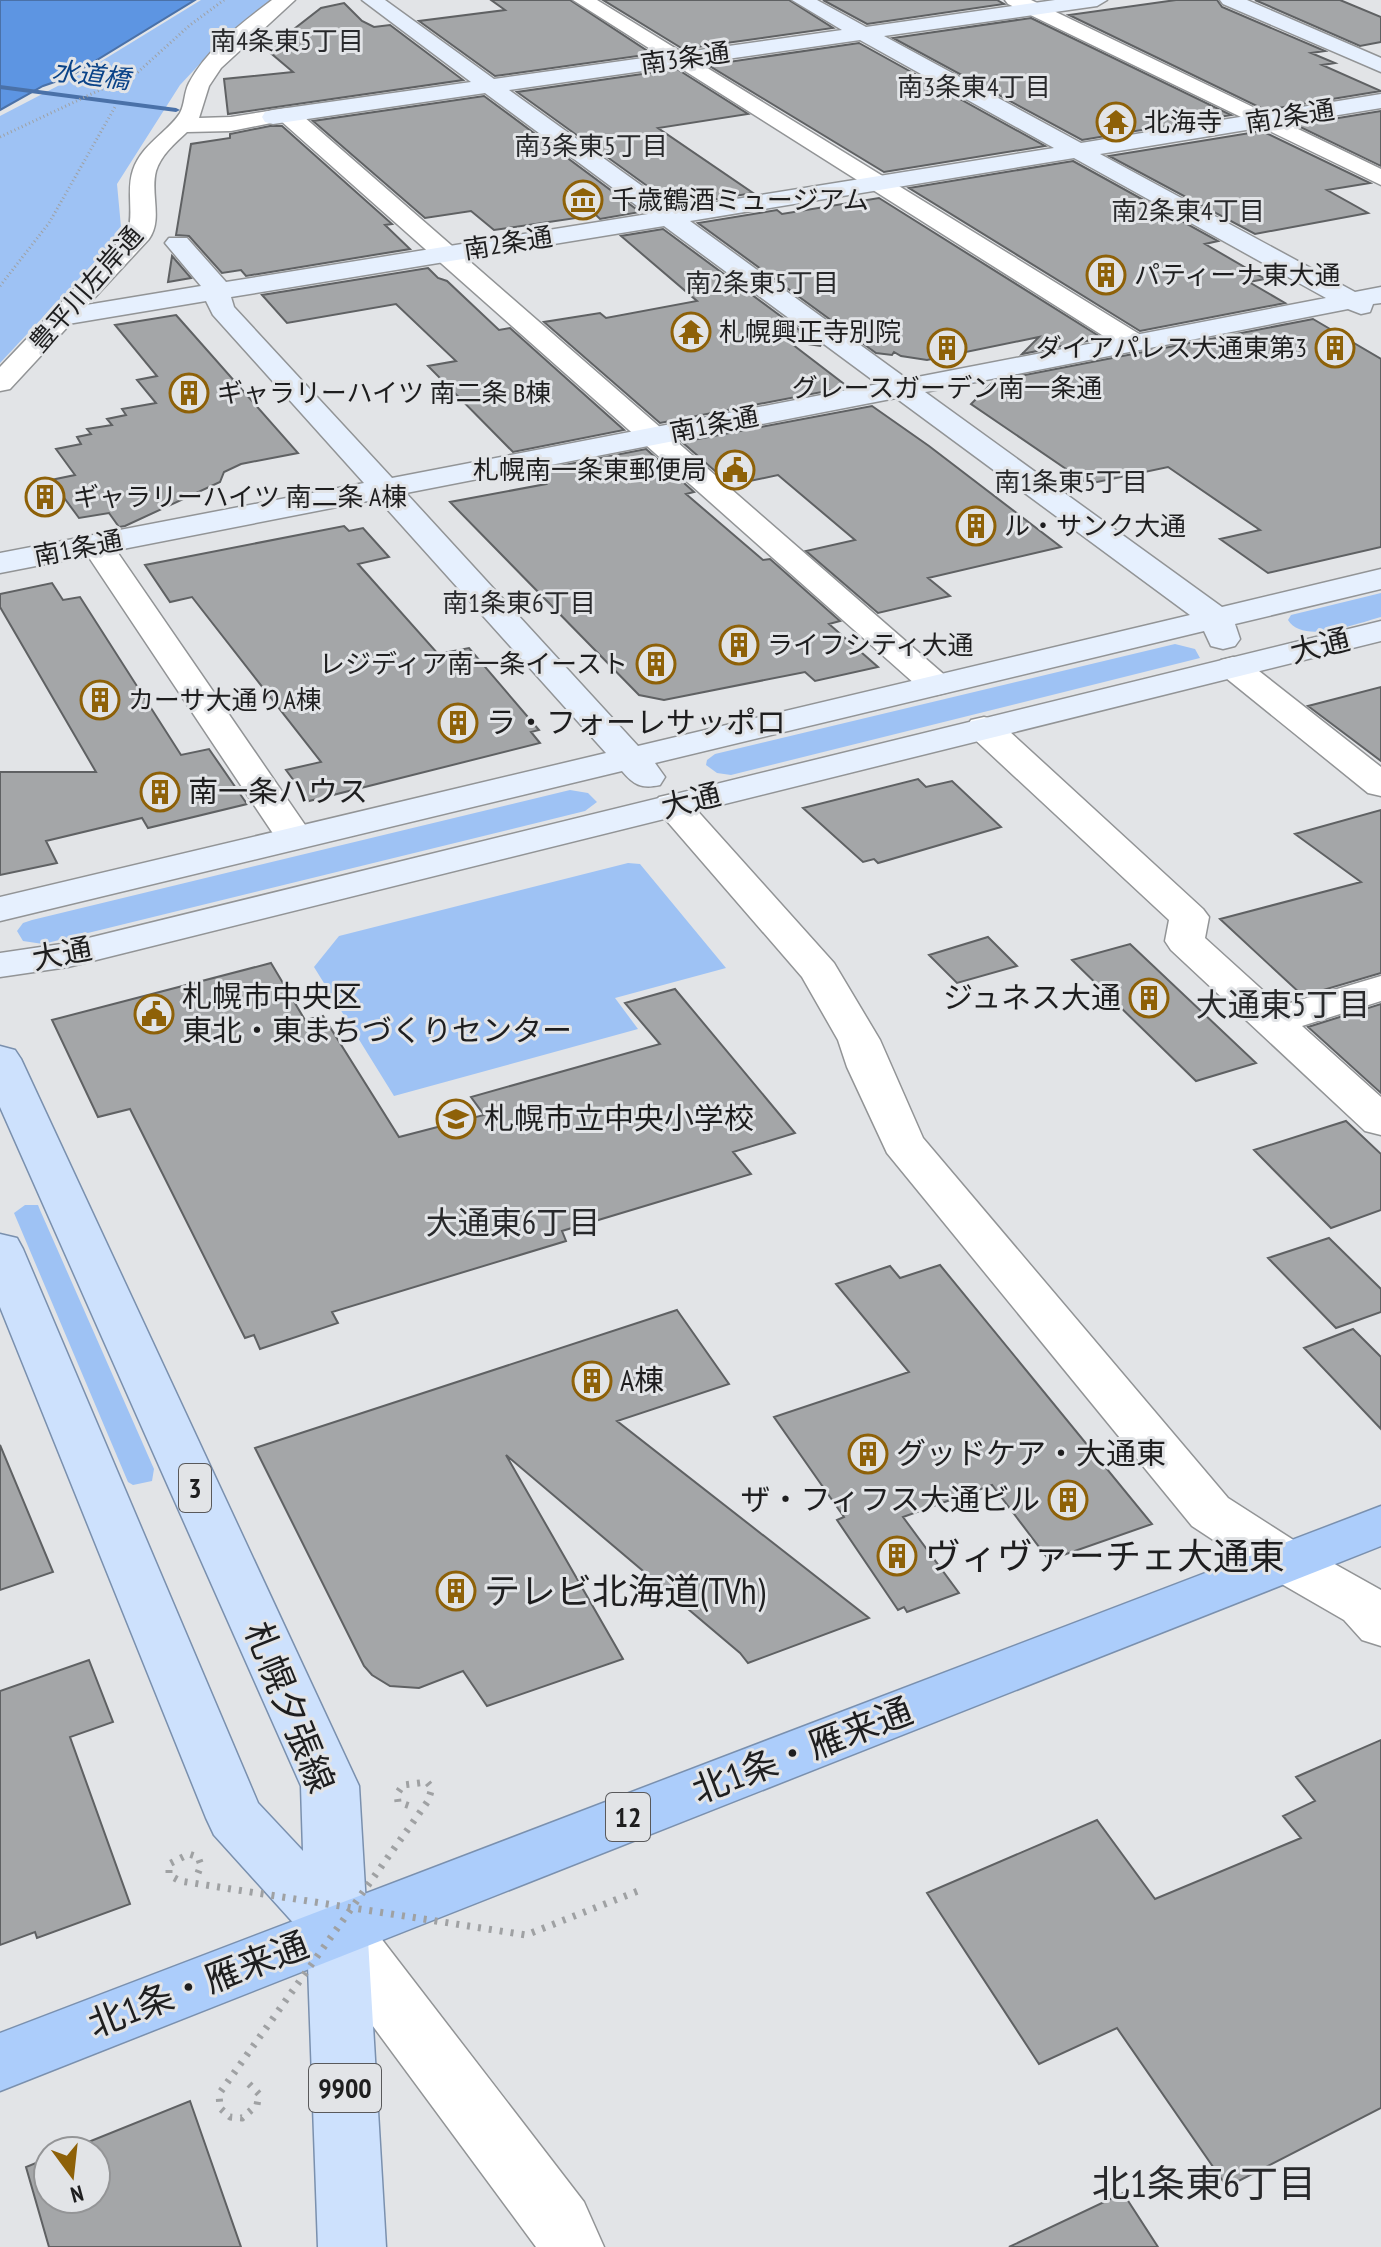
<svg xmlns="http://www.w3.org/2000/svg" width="1381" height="2247" font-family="'PT Sans Narrow','Noto Sans JP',sans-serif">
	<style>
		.green { fill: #9ec2f4 }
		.water { fill: #5d95e2; stroke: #4a71a8; stroke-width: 2 }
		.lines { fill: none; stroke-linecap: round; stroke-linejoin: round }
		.stream { fill: #4a71a8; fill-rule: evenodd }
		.building { fill: #a4a6a8; stroke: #5f6163; stroke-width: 2 }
		.street-casing { stroke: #929496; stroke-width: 3 }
		.secondary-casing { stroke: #929496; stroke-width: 3 }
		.primary-casing { stroke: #7a90ae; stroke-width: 3 }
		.highway-casing { stroke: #7a90ae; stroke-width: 3 }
		.path { stroke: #9fa1a3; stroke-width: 3; stroke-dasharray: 1 3; stroke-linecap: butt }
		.street { fill: #fff; fill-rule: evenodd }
		.secondary { fill: #e6f0fe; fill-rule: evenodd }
		.primary { fill: #cde1fd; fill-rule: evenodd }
		.highway { fill: #accdfb; fill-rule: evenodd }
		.path-bridge { stroke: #9fa1a3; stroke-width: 7; stroke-dasharray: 3 8; stroke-linecap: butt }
		.labels { text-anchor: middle; stroke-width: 6; stroke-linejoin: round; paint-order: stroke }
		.far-neighbourhood-label { font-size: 26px; fill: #28292b; stroke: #e2e4e7 }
		.far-street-label { font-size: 26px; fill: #1e1e1f; stroke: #e2e4e7 }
		.far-water-label { font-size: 26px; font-style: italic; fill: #0a4388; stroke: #e2e4e7 }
		.far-poi-label { font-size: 26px; fill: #1e1e1f; stroke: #e2e4e7; text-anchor: start }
		.shield { fill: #e2e4e7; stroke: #59595b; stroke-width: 2 }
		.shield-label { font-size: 28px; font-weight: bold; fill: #1e1e1f }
		.street-label { font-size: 30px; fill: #1e1e1f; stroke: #e2e4e7 }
		.poi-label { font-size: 30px; fill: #1e1e1f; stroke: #e2e4e7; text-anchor: start }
		.neighbourhood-label { font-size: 32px; fill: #28292b; stroke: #e2e4e7 }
		.near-poi-label { font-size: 36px; fill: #1e1e1f; stroke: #e2e4e7; text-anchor: start }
		.near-street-label { font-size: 36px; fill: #1e1e1f; stroke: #e2e4e7 }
		.near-neighbourhood-label { font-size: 38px; fill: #28292b; stroke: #e2e4e7 }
	</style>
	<rect width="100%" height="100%" fill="#e2e4e7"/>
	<!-- green -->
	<path class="green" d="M201,0H275L227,35L180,85L117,184L121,227L102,254L0,363V116L77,76Z
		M1381,593V617C1358,623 1303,645 1288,620L1291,615Z
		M1175,644L1195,649L1200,658L731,775L717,773L706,765L707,760L715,754Z
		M570,790L588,793L597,802L585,811L43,944L23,941L17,931L23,923L32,920Z
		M628,863L640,864L726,968L615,998L638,1029L394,1096L314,967L339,936Z
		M25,1205H38L40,1210L154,1469L152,1481L133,1485L128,1482L14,1213Z"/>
	<!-- water -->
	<path class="water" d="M0,0H195L69,77L43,86L0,110Z"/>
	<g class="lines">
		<!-- stream -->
		<path class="stream" d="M0,85L176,108L180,110L176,112L0,89Z"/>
	</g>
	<!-- building -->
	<path class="building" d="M491,0H570L652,54L495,76L419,21L505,10Z
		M603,0H789L833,28L683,49Z
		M823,0H997L1004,4L867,24Z
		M1176,0H1217L1222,7L1325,51L1311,53L1335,63L1322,65L1381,91L1265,110L1069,15Z
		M1255,0H1340L1381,17V42L1360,46Z
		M344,3L362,21L374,27L390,25L463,80L228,114L224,79L293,72L267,50L321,8Z
		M1031,18L1231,115L1082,140L893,38Z
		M859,43L1045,146L884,172L708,65Z
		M677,69L748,114L658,128L753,193L675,206L517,92Z
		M484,96L640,212L600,219L596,215L494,230L471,211L425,218L313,121Z
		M1381,111V166L1296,125Z
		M270,126H282L392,224L385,225L410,249L246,276L241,270L222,273L189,236L176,235L191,144L230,138V134Z
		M1262,131L1370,183L1327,190L1368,213L1255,234L1109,156Z
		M1073,161L1218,241L1205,244L1265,279L1249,282L1285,303L1140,331L909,188Z
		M879,198L1102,338L1022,354L1039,337L927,360L901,356L894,352L892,355L876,353L698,223L777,210L782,214Z
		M663,229L821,346L788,341L848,387L660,423L544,322L600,313L606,318L697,301L621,236Z
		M172,256L191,278L168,282Z
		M428,268L438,278L447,281L499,330L510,328L624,430L513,452L428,366L456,361L396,304L287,323L262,295Z
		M176,315L298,453L241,464L224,472L220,482L125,526L119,527L109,513L79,518L51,480L75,475L56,449L81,444L77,437L91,434L87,429L112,425L107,419L126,415L122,409L156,403L137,380L157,376L115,325Z
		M1313,319L1381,359V547L1268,573L1220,539L1260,530L1168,467L1088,484L971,404L994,381Z
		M872,406L929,446L1061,547L928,578L950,596L878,613L806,551L855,540L778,475L731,485L682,442Z
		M646,449L694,492L686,494L763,560L770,559L840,621L829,624L878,667L815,681L805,672L664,700L639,695L450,502L546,484L533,471Z
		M344,526L349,531L363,528L389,557L358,564L438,654L469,648L539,730L531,732L540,743L309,801L286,770L321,762L192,597L170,602L145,565Z
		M52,583L63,600L80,597L181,755L209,749L247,804L148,828L142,818L46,841L57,863L0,875V772H96L0,607V594Z
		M1381,687V761L1308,706Z
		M918,779L926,787L952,781L1001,827L878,863L874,859L863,862L803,808Z
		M1381,810V973L1303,996L1220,919L1361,882L1295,834Z
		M988,937L1017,966L957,983L929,955Z
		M1130,944L1256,1063L1196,1081L1072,960Z
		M271,963L305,1020L323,1016L399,1137L484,1115L471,1097L660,1044L625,1003L675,989L795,1133L733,1152L751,1174L562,1231L566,1241L332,1312L338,1323L260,1349L254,1335L245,1338L130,1109L98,1117L52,1020Z
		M1381,1004V1093L1308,1027Z
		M1346,1121L1381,1154V1210L1331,1228L1254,1150Z
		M1329,1238L1381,1289V1312L1336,1328L1268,1258Z
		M940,1265L1152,1524L1049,1560L992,1485L903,1517L959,1593L907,1612L904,1607L898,1610L837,1520L844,1517L774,1417L909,1372L836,1284L890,1266L900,1278Z
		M677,1310L729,1384L617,1421L869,1618L748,1663L740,1653L506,1455L623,1659L487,1706L463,1671L419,1688L390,1686L372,1675L364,1666L255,1448Z
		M1353,1329L1381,1357V1429L1304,1348Z
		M0,1445L53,1572L0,1590Z
		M89,1660L113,1722L70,1737L130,1904L37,1938L35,1932L0,1945V1691Z
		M1381,1740V2108L1227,2187L1117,2028L1039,2064L927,1893L1097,1820L1155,1899L1301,1838L1283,1816L1315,1801L1296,1777Z
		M190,2101L241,2247H49L26,2167L48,2158V2199H96V2151H66Z
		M1123,2193L1158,2247H1009Z"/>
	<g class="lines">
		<defs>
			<path id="street" d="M272,0H295L221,68L209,86L199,118L231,117L288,108L296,110L948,678L953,685L948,692L936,695L924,692L281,121L231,131L187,132C175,143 161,155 156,171C150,194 163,219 149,239L10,389L0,391V367L128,232C134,212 126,190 133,170C142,144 167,133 180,113C185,104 184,92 189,83C207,49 242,23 272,0Z
				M573,0H597L1144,337L1148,343L1144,349H1124Z
				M1005,0H1031L1381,169V185L1008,4Z
				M96,535L107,537L314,838L308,846L295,849L282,846L276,838L80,544L85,537Z
				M1233,657L1245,660L1381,767V796L1368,793L1221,674L1216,667L1221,660Z
				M984,717L997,720L1203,909L1209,917L1205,938L1280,1006L1381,976V1001L1302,1026L1381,1097V1135L1365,1131L1171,950L1165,941L1169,920L971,736L966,728L971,720Z
				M672,794L685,797L834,963L880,1040L923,1138L1228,1498L1306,1548L1381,1590V1646L1362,1640L1344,1620L1268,1576L1192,1526L887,1153L847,1067L838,1040L802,977L653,805L659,797Z
				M338,1904L360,1911L584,2202L604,2247H536L316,1949L307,1930L316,1911Z"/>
			<path id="secondary" d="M362,0H385L494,79L842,30L792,0H817L866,27L1055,0H1107L1097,6L884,36L1081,143L1381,94V108L1100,154L1355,292L1381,287V303L1373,304L1370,312L1361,314L1348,309L925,392L1222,607L1381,569V589L1235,624L1240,639L1235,646L1223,649L1211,646L1204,631L655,763L665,777L660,785C641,789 634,785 622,771L0,921V897L606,753L378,499L0,573V553L364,483L213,315L206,301L62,325L53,323L49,317L53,311L62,309L201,286L165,243L169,238H187L226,282L648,214L485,93L273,124L265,122L262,117L265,112L273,110L471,82ZM860,40L1054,148L674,209L509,90ZM1074,158L1326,298L907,379L690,221ZM664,226L878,384L392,478L234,307L231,297ZM896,398L1190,615L638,746L406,493Z
				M1220,0H1247L1381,58V72L1223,4Z
				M1381,621V641L68,967L0,977V953L68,943Z"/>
			<path id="primary" d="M0,1046L15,1050L21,1059L359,1786L386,2247H318L307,1938L214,1835L206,1818L0,1307V1234L17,1238L23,1249L258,1803L303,1851L301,1786L0,1107Z"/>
			<path id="highway" d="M1381,1506V1546L0,2091V2033Z"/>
		</defs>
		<!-- street casing -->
		<use href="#street" class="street-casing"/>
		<!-- secondary casing -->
		<use href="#secondary" class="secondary-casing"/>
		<!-- primary casing -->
		<use href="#primary" class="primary-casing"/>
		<!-- highway casing -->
		<use href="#highway" class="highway-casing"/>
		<!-- path -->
		<path class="path" d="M0,137L138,72L190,25L224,0
			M0,286L49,223L115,107"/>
		<!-- street -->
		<use href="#street" class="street"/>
		<!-- secondary -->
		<use href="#secondary" class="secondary"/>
		<!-- primary -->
		<use href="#primary" class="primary"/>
		<!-- highway -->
		<use href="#highway" class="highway"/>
		<!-- path-bridge -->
		<path class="path-bridge" d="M198,1873L201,1865L198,1857L189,1854L169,1864V1875L180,1881L526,1935L638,1891
			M249,2084L259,2094L257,2105L242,2118L230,2117L220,2108L219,2094L428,1801L432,1788L427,1782L403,1785L397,1794L398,1802L410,1806"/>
	</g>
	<!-- icons -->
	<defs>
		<symbol id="temple-ring" viewBox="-11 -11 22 22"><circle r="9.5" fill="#e2e4e7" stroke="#8e6108" stroke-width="1.5"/><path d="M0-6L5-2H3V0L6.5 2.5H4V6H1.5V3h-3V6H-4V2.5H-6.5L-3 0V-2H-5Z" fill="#8e6108"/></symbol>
		<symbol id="museum-ring" viewBox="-11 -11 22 22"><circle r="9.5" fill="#e2e4e7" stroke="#8e6108" stroke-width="1.5"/><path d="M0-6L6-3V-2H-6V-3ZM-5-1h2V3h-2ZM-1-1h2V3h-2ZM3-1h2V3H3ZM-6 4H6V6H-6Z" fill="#8e6108"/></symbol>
		<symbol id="building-ring" viewBox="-11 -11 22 22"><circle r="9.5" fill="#e2e4e7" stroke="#8e6108" stroke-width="1.5"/><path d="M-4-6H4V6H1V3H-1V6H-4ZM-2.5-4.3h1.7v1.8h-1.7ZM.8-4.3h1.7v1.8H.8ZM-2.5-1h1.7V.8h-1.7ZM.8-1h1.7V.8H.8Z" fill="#8e6108"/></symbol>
		<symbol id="civic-ring" viewBox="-11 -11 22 22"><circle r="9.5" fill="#e2e4e7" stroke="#8e6108" stroke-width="1.5"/><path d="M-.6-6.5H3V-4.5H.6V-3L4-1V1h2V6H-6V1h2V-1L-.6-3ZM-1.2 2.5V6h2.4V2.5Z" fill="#8e6108"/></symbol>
		<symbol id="school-ring" viewBox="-11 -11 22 22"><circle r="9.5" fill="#e2e4e7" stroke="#8e6108" stroke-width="1.5"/><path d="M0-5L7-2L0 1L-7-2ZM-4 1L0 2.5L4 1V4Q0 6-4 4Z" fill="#8e6108"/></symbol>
	</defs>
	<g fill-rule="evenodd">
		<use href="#temple-ring" x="1094" y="100" width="44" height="44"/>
		<use href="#museum-ring" x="561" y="178" width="44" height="44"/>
		<use href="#building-ring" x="1084" y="253" width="44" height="44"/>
		<use href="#temple-ring" x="669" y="310" width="44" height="44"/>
		<use href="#building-ring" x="925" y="326" width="44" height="44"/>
		<use href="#building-ring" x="1313" y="326" width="44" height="44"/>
		<use href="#building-ring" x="167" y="371" width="44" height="44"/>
		<use href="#civic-ring" x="713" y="448" width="44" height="44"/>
		<use href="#building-ring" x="23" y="475" width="44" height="44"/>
		<use href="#building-ring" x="954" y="504" width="44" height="44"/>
		<use href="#building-ring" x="717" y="623" width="44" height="44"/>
		<use href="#building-ring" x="634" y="642" width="44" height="44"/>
		<use href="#building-ring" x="78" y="678" width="44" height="44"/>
		<use href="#building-ring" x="436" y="701" width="44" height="44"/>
		<use href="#building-ring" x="138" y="770" width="44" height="44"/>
		<use href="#building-ring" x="1127" y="976" width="44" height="44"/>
		<use href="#civic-ring" x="132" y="992" width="44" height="44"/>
		<use href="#school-ring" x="434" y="1097" width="44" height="44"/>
		<use href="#building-ring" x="570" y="1359" width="44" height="44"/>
		<use href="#building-ring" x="846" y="1432" width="44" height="44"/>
		<use href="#building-ring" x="1046" y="1478" width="44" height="44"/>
		<use href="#building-ring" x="875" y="1534" width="44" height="44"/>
		<use href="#building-ring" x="434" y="1569" width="44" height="44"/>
	</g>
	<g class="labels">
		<!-- far-neighbourhood labels -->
		<g class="far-neighbourhood-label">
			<text x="287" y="50">南4条東5丁目</text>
			<text x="974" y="96">南3条東4丁目</text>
			<text x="591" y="155">南3条東5丁目</text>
			<text x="1188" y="220">南2条東4丁目</text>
			<text x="762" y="292">南2条東5丁目</text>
			<text x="1071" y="491">南1条東5丁目</text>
			<text x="519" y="612">南1条東6丁目</text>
		</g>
		<!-- far-street labels -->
		<g class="far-street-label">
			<text transform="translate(685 58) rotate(-8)" y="9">南3条通</text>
			<text transform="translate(1290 116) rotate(-9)" y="9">南2条通</text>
			<text transform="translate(508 243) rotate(-9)" y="9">南2条通</text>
			<text transform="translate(86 289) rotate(-49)" y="9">豊平川左岸通</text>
			<text transform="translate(714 424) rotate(-11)" y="9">南1条通</text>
			<text transform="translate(78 548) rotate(-11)" y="9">南1条通</text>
		</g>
		<!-- far-water labels -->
		<g class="far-water-label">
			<text transform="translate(91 75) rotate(7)" y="9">水道橋</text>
		</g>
		<!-- far-poi labels -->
		<g class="far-poi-label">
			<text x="1144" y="131">北海寺</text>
			<text x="611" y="209">千歳鶴酒ミュージアム</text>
			<text x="1134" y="284">パティーナ東大通</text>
			<text x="719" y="341">札幌興正寺別院</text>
			<text x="1307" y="357" text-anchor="end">ダイアパレス大通東第3</text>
			<text x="947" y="397" text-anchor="middle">グレースガーデン南一条通</text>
			<text x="217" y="402">ギャラリーハイツ 南二条 B棟</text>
			<text x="707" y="479" text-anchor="end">札幌南一条東郵便局</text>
			<text x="73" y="506">ギャラリーハイツ 南二条 A棟</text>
			<text x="1004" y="535">ル・サンク大通</text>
			<text x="767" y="654">ライフシティ大通</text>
			<text x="628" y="673" text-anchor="end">レジディア南一条イースト</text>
			<text x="128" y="709">カーサ大通りA棟</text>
		</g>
		<!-- shield labels -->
		<g class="shield">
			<rect x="179" y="1464" width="32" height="48" rx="6"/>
			<rect x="606" y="1793" width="44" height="48" rx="6"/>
			<rect x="309" y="2064" width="72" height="48" rx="6"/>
		</g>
		<g class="shield-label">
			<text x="195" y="1498">3</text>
			<text x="628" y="1827">12</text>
			<text x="345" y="2098">9900</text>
		</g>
		<!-- street labels -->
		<g class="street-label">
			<text transform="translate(1320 646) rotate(-14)" y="10">大通</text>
			<text transform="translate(691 801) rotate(-14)" y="10">大通</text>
			<text transform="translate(62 954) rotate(-11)" y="10">大通</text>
		</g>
		<!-- poi labels -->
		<g class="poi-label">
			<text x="486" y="733">ラ・フォーレサッポロ</text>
			<text x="188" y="802">南一条ハウス</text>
			<text x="182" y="1007">札幌市中央区<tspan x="182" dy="34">東北・東まちづくりセンター</tspan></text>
			<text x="1121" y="1008" text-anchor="end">ジュネス大通</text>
			<text x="484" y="1129">札幌市立中央小学校</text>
			<text x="620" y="1391">A棟</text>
			<text x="896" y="1464">グッドケア・大通東</text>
			<text x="1040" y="1510" text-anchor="end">ザ・フィフス大通ビル</text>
		</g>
		<!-- neighbourhood labels -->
		<g class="neighbourhood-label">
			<text x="1283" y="1016">大通東5丁目</text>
			<text x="513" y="1234">大通東6丁目</text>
		</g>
		<!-- near-poi labels -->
		<g class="near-poi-label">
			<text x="925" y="1569">ヴィヴァーチェ大通東</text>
			<text x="484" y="1604">テレビ北海道(TVh)</text>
		</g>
		<!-- near-street labels -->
		<g class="near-street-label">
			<text transform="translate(290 1707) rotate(68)" y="13">札幌夕張線</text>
			<text transform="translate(802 1750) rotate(-21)" y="13">北1条・雁来通</text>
			<text transform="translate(198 1984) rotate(-21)" y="13">北1条・雁来通</text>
		</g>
		<!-- near-neighbourhood labels -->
		<g class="near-neighbourhood-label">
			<text x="1204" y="2197">北1条東6丁目</text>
		</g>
	</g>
	<!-- north arrow -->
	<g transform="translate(72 2175) rotate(165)"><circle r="38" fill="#e2e4e7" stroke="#949597" stroke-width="2"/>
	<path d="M0-6L14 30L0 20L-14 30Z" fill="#8e6108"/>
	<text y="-12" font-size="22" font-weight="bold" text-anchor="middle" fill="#1e1e1f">N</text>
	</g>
</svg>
